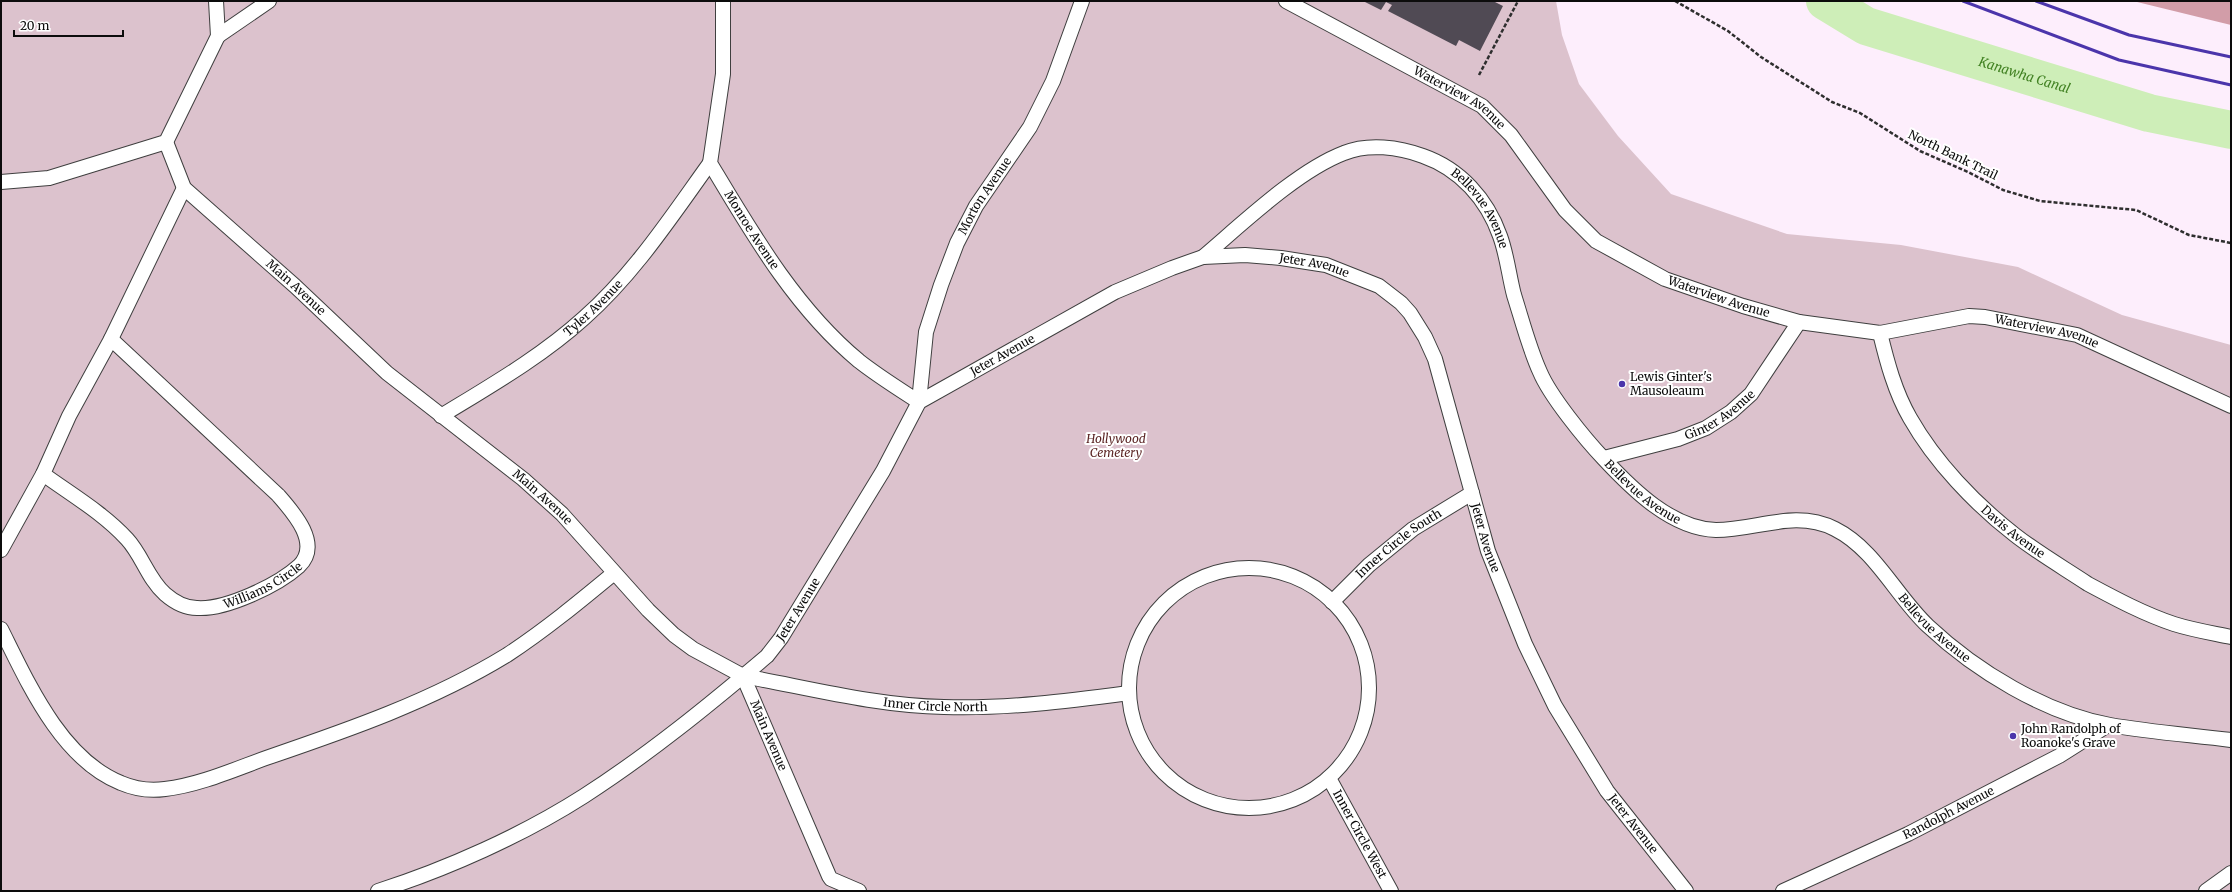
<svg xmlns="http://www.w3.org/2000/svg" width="2232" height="892" font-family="Merriweather,serif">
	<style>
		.forest { fill: #d29da8 }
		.cemetery { fill: #dcc2cd }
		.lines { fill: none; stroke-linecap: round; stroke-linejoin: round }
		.canal { stroke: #ceeeb8; stroke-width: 38 }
		.building { fill: #504a54 }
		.lane-casing { stroke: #3f3f3f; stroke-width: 16 }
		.path { stroke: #2e2e2e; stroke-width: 2.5; stroke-dasharray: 4 2; stroke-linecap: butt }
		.lane { stroke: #fff; stroke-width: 14 }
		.rail { stroke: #4b35ab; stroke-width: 3 }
		.poi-dot { fill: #4b35ab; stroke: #fff; stroke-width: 1.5 }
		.labels { text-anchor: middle; stroke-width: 4; stroke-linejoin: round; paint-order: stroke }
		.street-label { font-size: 12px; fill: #0c0c0c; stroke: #fff }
		.poi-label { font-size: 12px; fill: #0c0c0c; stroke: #fff; text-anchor: start }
		.park-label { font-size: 12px; font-style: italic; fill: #5c2625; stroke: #fff }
		.water-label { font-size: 13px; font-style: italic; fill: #428223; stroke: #fff }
	</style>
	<rect width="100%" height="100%" fill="#fdeefc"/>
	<!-- forest -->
	<path class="forest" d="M2133,1H2231V25Z"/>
	<!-- cemetery -->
	<path class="cemetery" d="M1,1H1556L1562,35L1579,84L1618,136L1671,194L1787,234L1901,245L2018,267L2122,315L2231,345V891H1Z"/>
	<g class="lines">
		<!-- canal -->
		<path class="canal" id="s1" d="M1825,1L1866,26L2149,113L2231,130"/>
	</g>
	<!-- building -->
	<path class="building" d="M1363,1H1493L1503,6L1480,51L1459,40L1456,46L1388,11L1392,5L1386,2L1381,10Z"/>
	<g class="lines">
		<defs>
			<g id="lane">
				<path id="s2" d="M723,1V74L710,163C752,233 795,308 859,361C878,376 899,389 919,402L926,332L941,285L957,243L976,206L1030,127L1053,81L1082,1"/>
				<path id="s3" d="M1286,1L1482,106L1511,135L1565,210L1596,241L1665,279L1743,306L1799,322L1880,333L1969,316L1985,317L2077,335L2231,406"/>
				<path d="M218,36L269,1"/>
				<path id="s4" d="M166,142L184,188L295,286L387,373L523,479L562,514L648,610L674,635L693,649L743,676L829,876L831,879L859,891"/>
				<path d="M1,182L49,178L166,142L218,36L216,1"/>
				<path id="s5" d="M1203,257C1242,224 1297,171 1344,153C1368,143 1399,147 1423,156C1460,169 1487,199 1500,236C1507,255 1509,276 1514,295C1522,320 1529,348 1540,372C1550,396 1585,439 1604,459C1632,489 1672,529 1716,530C1757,530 1795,509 1835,529C1875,549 1896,596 1928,626C1976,671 2045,713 2110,725C2150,732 2191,735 2231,740"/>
				<path id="s6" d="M1880,333C1887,362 1895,392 1910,418C1935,462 1975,504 2015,535C2038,553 2064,568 2088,584C2116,599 2144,614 2174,624C2193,630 2212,633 2231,637"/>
				<path id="s7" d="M441,416C490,386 541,357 584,318C634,274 671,217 710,163"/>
				<path id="s8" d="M1604,458L1678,439L1706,428L1731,412L1751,394L1799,322"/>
				<path id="s9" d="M43,474C72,495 103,513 127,539C142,555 148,579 165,594C173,601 185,608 197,608C226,610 278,585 299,566C322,544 293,512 278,495L111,339"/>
				<path d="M1,550L43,474L69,416L111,339L184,188"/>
				<circle cx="1249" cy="688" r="120"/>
				<path id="s10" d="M1332,602L1369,565L1413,529L1472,493"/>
				<path d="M1,629C28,683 61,759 121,783C135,789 150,791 165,789C199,785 233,770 266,758C348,730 432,701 507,655C545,630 579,602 614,573"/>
				<path id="s11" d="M743,676C809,688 877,706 944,707C1007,709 1068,701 1129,693"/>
				<path id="s12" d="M1329,778L1391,891"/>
				<path id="s13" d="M378,891C447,869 523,835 584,796C649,754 708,706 767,656L781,638L883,471L919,402L1115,292L1172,268L1203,257L1245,255L1281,258L1326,265L1379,286L1401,303L1410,313L1425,337L1435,359L1488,551L1525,644L1555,706L1607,791L1686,891"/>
				<path id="s14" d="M1783,891L1908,834L2059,756L2108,725"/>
				<path d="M2206,891L2231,873"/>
			</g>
		</defs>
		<!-- lane casing -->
		<use href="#lane" class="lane-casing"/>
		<!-- path -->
		<path class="path" d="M1675,1L1728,31L1761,57L1832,102L1860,113L1920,151L1968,172L2003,190L2040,201L2136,210L2189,235L2231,243
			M1479,75L1518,1"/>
		<!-- lane -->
		<use href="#lane" class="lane"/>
		<!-- rail -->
		<path class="rail" d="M1963,1L2119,60L2231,85
			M2036,1L2129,35L2231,57"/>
	</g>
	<!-- markers -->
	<g class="poi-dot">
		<circle cx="1622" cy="384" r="4"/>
		<circle cx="2013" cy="736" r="4"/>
	</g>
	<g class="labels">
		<!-- street labels -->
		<g class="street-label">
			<text dy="4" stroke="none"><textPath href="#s3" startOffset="199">Waterview Avenue</textPath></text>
			<text transform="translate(1953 155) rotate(26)" y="4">North Bank Trail</text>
			<text dy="4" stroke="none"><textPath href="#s2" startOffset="704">Morton Avenue</textPath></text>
			<text dy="4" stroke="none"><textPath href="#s5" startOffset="337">Bellevue Avenue</textPath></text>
			<text dy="4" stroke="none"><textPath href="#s2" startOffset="242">Monroe Avenue</textPath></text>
			<text dy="4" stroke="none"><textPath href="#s13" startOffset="1186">Jeter Avenue</textPath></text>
			<text dy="4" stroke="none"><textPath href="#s4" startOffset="199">Main Avenue</textPath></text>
			<text dy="4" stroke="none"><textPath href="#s3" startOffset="535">Waterview Avenue</textPath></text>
			<text dy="4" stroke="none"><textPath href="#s7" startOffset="187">Tyler Avenue</textPath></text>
			<text dy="4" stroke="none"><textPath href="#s3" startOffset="871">Waterview Avenue</textPath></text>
			<text dy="4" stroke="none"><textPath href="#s13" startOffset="850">Jeter Avenue</textPath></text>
			<text dy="4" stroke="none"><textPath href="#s8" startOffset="125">Ginter Avenue</textPath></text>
			<text dy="4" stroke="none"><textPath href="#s5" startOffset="673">Bellevue Avenue</textPath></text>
			<text dy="4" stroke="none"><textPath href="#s4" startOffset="523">Main Avenue</textPath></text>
			<text dy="4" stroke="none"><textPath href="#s6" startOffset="245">Davis Avenue</textPath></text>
			<text dy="4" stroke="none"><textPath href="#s13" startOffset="1534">Jeter Avenue</textPath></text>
			<text dy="4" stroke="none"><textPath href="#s10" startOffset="89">Inner Circle South</textPath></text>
			<text dy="4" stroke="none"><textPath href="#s9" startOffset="280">Williams Circle</textPath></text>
			<text dy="4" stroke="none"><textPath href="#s13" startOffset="514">Jeter Avenue</textPath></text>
			<text dy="4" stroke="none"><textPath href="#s5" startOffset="1020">Bellevue Avenue</textPath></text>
			<text dy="4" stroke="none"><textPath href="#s11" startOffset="195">Inner Circle North</textPath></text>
			<text dy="4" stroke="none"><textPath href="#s4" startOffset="859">Main Avenue</textPath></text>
			<text dy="4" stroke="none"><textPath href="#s14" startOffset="183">Randolph Avenue</textPath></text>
			<text dy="4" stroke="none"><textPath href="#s13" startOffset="1858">Jeter Avenue</textPath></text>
			<text dy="4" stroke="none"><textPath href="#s12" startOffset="64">Inner Circle West</textPath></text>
		</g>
		<!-- poi labels -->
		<g class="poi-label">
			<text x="1630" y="381">Lewis Ginter's<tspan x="1630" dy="14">Mausoleaum</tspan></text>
			<text x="2021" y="733">John Randolph of<tspan x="2021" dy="14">Roanoke's Grave</tspan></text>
		</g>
		<!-- park labels -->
		<g class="park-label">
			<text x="1116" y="443">Hollywood<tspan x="1116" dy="14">Cemetery</tspan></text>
		</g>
		<!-- water labels -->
		<g class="water-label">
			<text dy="5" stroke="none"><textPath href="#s1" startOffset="214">Kanawha Canal</textPath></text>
		</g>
	</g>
	<!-- border -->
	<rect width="2232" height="892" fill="none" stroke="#0c0c0c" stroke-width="4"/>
	<!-- scale -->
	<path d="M14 30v6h109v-6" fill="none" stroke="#0c0c0c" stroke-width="2"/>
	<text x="20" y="30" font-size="12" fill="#0c0c0c" stroke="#ffffff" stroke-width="3" paint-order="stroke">20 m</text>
</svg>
